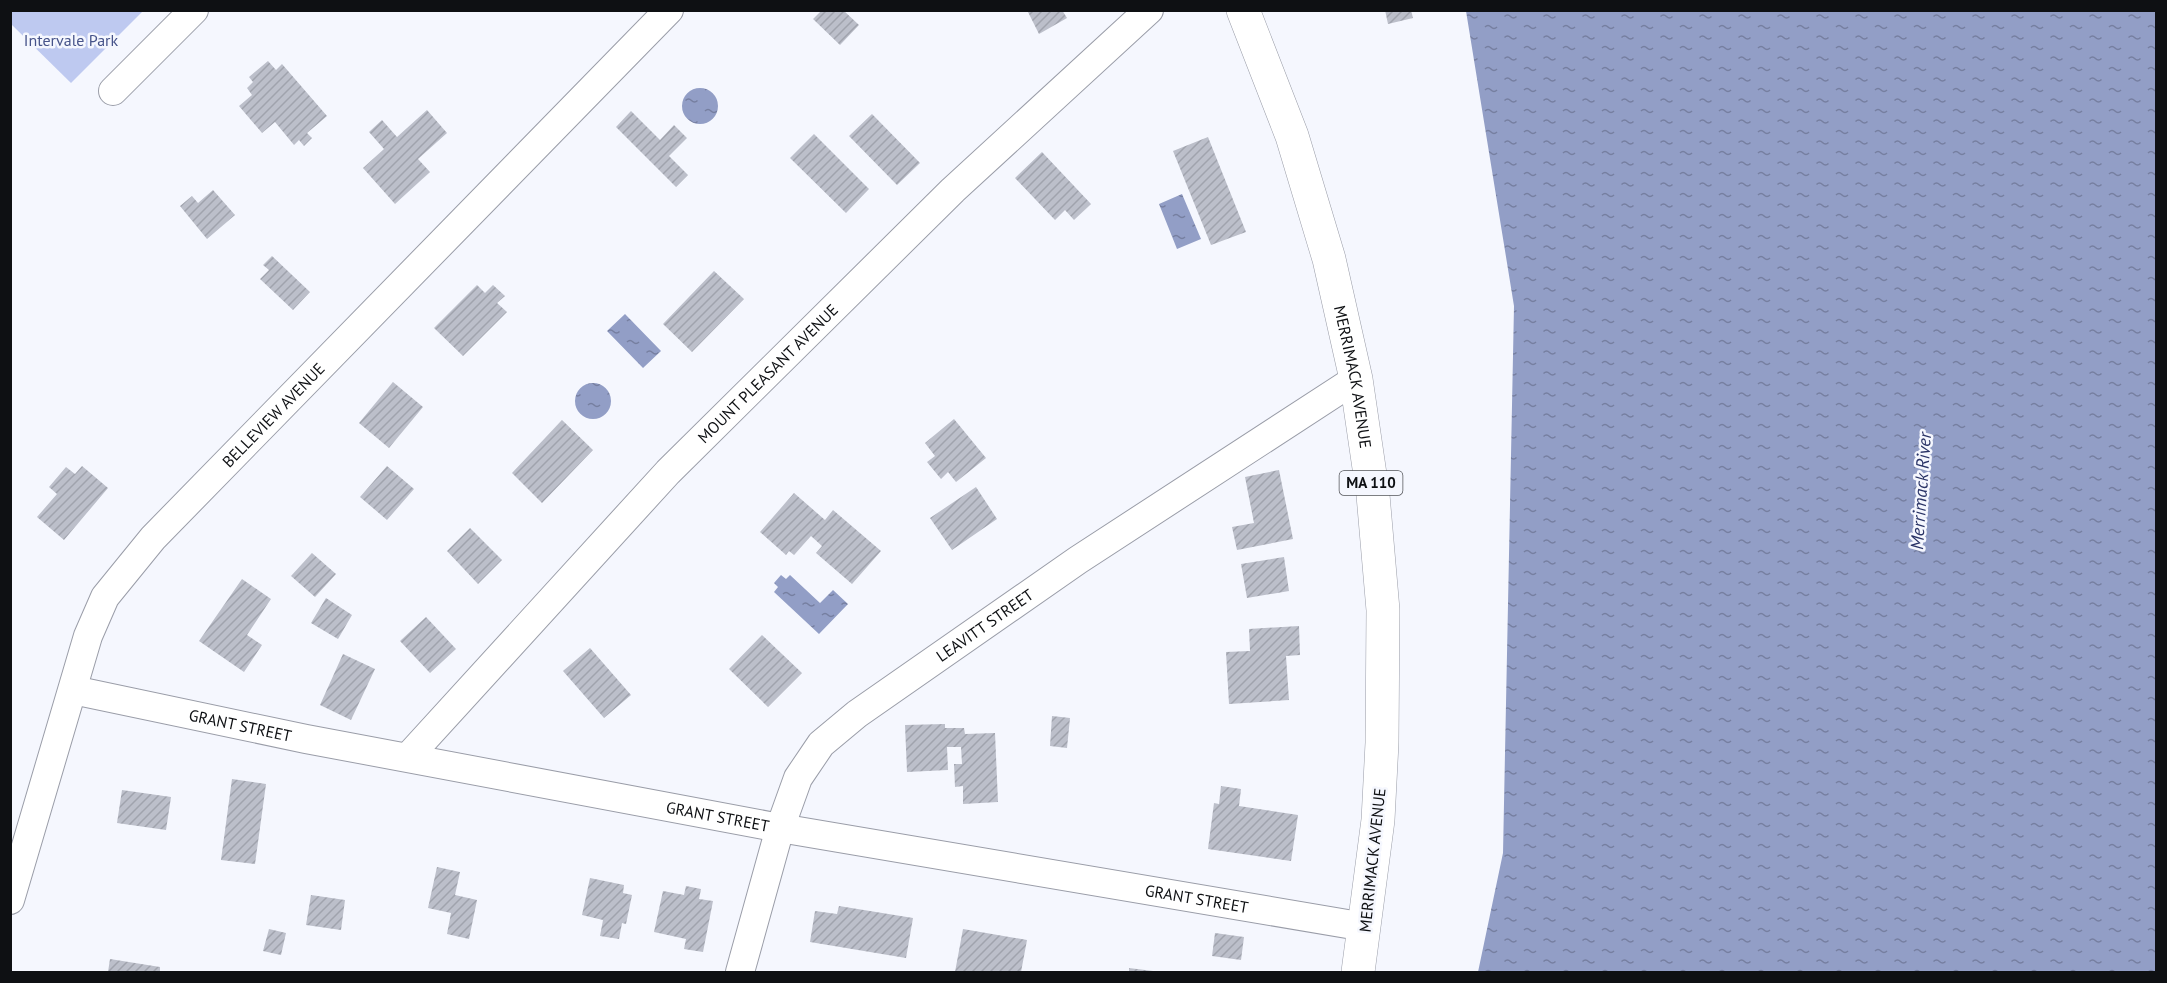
<svg xmlns="http://www.w3.org/2000/svg" width="2167" height="983" font-family="'PT Sans',sans-serif">
	<style>
		.park { fill: #bec9f0 }
		.water { fill: url(#water-ripples) }
		.building { fill: url(#building-hatch) }
		.lines { fill: none; stroke-linecap: round; stroke-linejoin: round }
		.minor-casing { stroke: #9a9da8; stroke-width: 30 }
		.primary-casing { stroke: #9a9da8; stroke-width: 34 }
		.minor { stroke: #fff; stroke-width: 28 }
		.primary { stroke: #fff; stroke-width: 33 }
		.labels { text-anchor: middle; stroke-width: 5; stroke-linejoin: round; paint-order: stroke }
		.shield { fill: #f5f7fe; stroke: #53555a; stroke-width: 1.5 }
		.shield-label { font-size: 15px; font-weight: bold; fill: #0e1013 }
		.park-label { font-size: 16px; fill: #47548a; stroke: #f5f7fe }
		.street-label { font-size: 16px; fill: #0e1013; stroke: #f5f7fe }
		.water-label { font-size: 18px; font-style: italic; fill: #293366; stroke: #f5f7fe }
	</style>
	<defs>
		<pattern id="water-ripples" width="26" height="14" patternUnits="userSpaceOnUse" patternTransform="scale(1.5)"><rect width="26" height="14" fill="#929ec6"/><path d="M2 4q2-2 4 0t4 0M15 11q2-2 4 0t4 0" fill="none" stroke="#767fa0"/></pattern>
		<pattern id="building-hatch" width="6" height="6" patternUnits="userSpaceOnUse" patternTransform="scale(1.5)"><rect width="6" height="6" fill="#bcbfca"/><path d="M-1 1l2-2M0 6l6-6M5 7l2-2" fill="none" stroke="#a0a3ad"/></pattern>
	</defs>
	<rect width="100%" height="100%" fill="#f5f7fe"/>
	<!-- park -->
	<path class="park" d="M10,11L11,10L143,11L71,83L11,24Z"/>
	<!-- water -->
	<path class="water" d="M1466,11H2156V972H1478L1503,853L1514,306Z
		M682 106a18 18 0 1 1 36 0a18 18 0 1 1-36 0Z
		M1182,194L1201,239L1177,249L1159,204Z
		M625,314L661,351L643,368L607,331Z
		M575 401a18 18 0 1 1 36 0a18 18 0 1 1-36 0Z
		M781,575L786,579L790,575L820,603L833,590L848,604L819,634L774,592L778,587L774,583Z"/>
	<!-- building -->
	<path class="building" d="M822,10H843L859,25L840,45L813,19Z
		M1027,10H1062L1067,18L1039,34Z
		M1385,10H1411L1413,18L1388,24Z
		M268,61L276,70L282,64L327,116L307,133L312,138L304,146L299,140L294,145L275,122L262,133L239,106L252,95L247,88L253,82L249,77Z
		M427,110L447,133L418,159L430,172L395,204L363,168L384,149L369,132L382,120L397,137Z
		M631,111L660,140L674,125L687,138L669,156L688,175L676,187L616,127Z
		M872,114L920,163L897,185L849,136Z
		M814,134L869,189L846,213L790,158Z
		M1208,137L1246,232L1211,245L1173,151Z
		M1042,152L1091,204L1074,220L1065,210L1055,220L1015,178Z
		M213,190L235,215L207,239L180,206L192,196L198,203Z
		M272,256L310,292L293,310L260,279L269,270L263,265Z
		M714,271L744,299L692,352L663,324Z
		M477,285L485,293L493,285L505,296L497,303L507,312L463,356L434,328Z
		M393,382L423,407L389,448L359,423Z
		M954,419L986,458L956,482L948,472L941,479L927,462L935,456L925,443Z
		M562,420L593,450L542,503L512,473Z
		M82,466L108,488L64,540L37,517L57,494L49,487L66,467L75,474Z
		M387,466L414,489L387,520L360,497Z
		M1279,470L1293,539L1237,550L1232,527L1254,523L1245,477Z
		M976,487L997,519L952,550L930,518Z
		M794,493L825,520L833,510L881,551L852,584L816,553L822,546L811,536L794,555L789,551L786,555L760,532Z
		M470,528L502,560L478,584L447,551Z
		M312,553L336,574L315,597L291,576Z
		M1284,557L1289,591L1247,598L1241,564Z
		M242,579L271,599L247,635L262,645L244,672L199,641Z
		M326,598L352,615L338,639L311,623Z
		M426,617L456,649L430,673L400,641Z
		M1299,626L1300,655L1286,656L1289,700L1229,704L1226,652L1250,651L1249,629Z
		M762,635L802,673L768,707L729,669Z
		M590,648L631,695L604,718L563,671Z
		M343,654L375,669L351,720L320,705Z
		M1052,716L1070,718L1067,748L1050,746Z
		M945,724V728H964L965,734L995,733L998,802L963,804V786L955,787L954,764H962L961,747H947L948,770L907,772L905,725Z
		M232,779L266,784L255,864L221,860Z
		M1221,786L1241,789L1239,806L1298,815L1291,861L1208,849L1214,803L1219,804Z
		M122,790L171,797L166,830L117,823Z
		M437,867L460,872L455,895L477,900L469,939L447,934L451,913L428,908Z
		M590,878L624,885L623,893L632,895L626,924L622,923L619,939L600,936L603,920L582,915Z
		M686,886L701,889L699,899L713,901L703,952L684,949L686,939L654,932L663,891L684,895Z
		M311,895L345,900L341,930L306,925Z
		M839,906L913,918L906,958L810,942L815,911L837,914Z
		M269,929L286,933L281,955L263,951Z
		M963,929L1027,940L1021,972H955Z
		M1215,933L1244,937L1241,960L1212,956Z
		M110,959L160,967V972H108Z
		M1129,968L1153,971V972H1129Z"/>
	<g class="lines">
		<defs>
			<g id="minor">
				<path d="M113,91L194,10"/>
				<path id="s1" d="M73,690L306,739L780,828L1365,927"/>
				<path id="s2" d="M408,757L668,472L953,190L1149,10"/>
				<path id="s3" d="M10,900L88,636L105,597L153,538L669,10"/>
				<path id="s4" d="M740,972L780,828L798,778L821,744L857,714L1078,560L1356,379"/>
			</g>
			<g id="primary">
				<path id="s5" d="M1243,10L1292,136L1329,259L1356,379L1373,495L1383,610L1382,743L1378,820L1358,972"/>
			</g>
		</defs>
		<!-- minor casing -->
		<use href="#minor" class="minor-casing"/>
		<!-- primary casing -->
		<use href="#primary" class="primary-casing"/>
		<!-- minor -->
		<use href="#minor" class="minor"/>
		<!-- primary -->
		<use href="#primary" class="primary"/>
	</g>
	<g class="labels">
		<!-- shield labels -->
		<rect class="shield" x="1339.5" y="471" width="63" height="24" rx="4.5"/>
		<g class="shield-label">
			<text x="1371" y="488">MA 110</text>
		</g>
		<!-- park labels -->
		<g class="park-label">
			<text x="71" y="46">Intervale Park</text>
		</g>
		<!-- street labels -->
		<g class="street-label">
			<text dy="6" stroke="none"><textPath href="#s2" startOffset="526">MOUNT PLEASANT AVENUE</textPath></text>
			<text dy="6" stroke="none"><textPath href="#s5" startOffset="384">MERRIMACK AVENUE</textPath></text>
			<text dy="6" stroke="none"><textPath href="#s3" startOffset="566">BELLEVIEW AVENUE</textPath></text>
			<text dy="6" stroke="none"><textPath href="#s4" startOffset="446">LEAVITT STREET</textPath></text>
			<text dy="6" stroke="none"><textPath href="#s1" startOffset="171">GRANT STREET</textPath></text>
			<text dy="6" stroke="none"><textPath href="#s1" startOffset="657">GRANT STREET</textPath></text>
			<text transform="translate(1372 860) rotate(-84)" y="6">MERRIMACK AVENUE</text>
			<text dy="6" stroke="none"><textPath href="#s1" startOffset="1143">GRANT STREET</textPath></text>
		</g>
		<!-- water labels -->
		<g class="water-label">
			<text transform="translate(1921 491) rotate(-86)" y="6">Merrimack River</text>
		</g>
	</g>
	<!-- border -->
	<rect width="2167" height="983" fill="none" stroke="#0e1013" stroke-width="24"/>
</svg>
